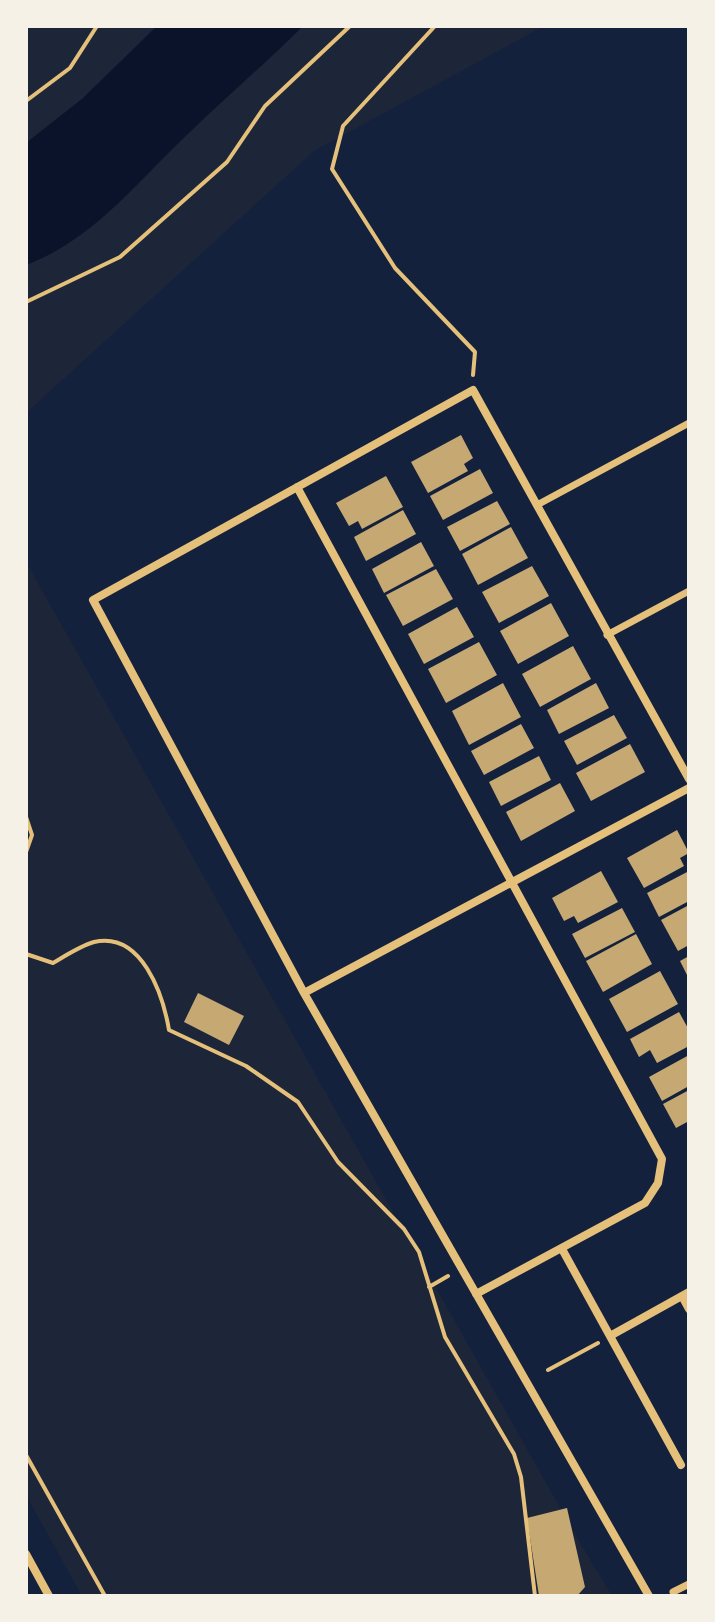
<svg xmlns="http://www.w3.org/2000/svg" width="715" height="1622" font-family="'Fira Sans Condensed',sans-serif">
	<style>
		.green { fill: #1d2539 }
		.water { fill: #0b132b }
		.building { fill: #c6a872 }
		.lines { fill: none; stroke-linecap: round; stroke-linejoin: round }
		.path { stroke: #e5c07b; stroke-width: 4 }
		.pedestrian { stroke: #e5c07b; stroke-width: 7 }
		.minor { stroke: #e5c07b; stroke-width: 8 }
	</style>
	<rect width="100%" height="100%" fill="#14213d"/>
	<!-- green -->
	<path class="green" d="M26,26H157L82,99L26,143Z
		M303,26H544L314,151L26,413V265C95,239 139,180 191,131C228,95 267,62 303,26Z
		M26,562L575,1534L612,1596H82L26,1495Z"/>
	<!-- water -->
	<path class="water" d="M157,26H303C267,62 228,95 191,131C139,179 95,239 26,265V143L82,99Z"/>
	<!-- building -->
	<path class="building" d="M461,435L473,458L464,464L468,471L428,493L411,462Z
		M480,469L493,493L443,520L430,496Z
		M386,476L403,507L362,529L358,521L349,526L336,503Z
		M497,501L510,524L460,551L447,527Z
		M403,510L416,534L366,561L354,537Z
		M511,527L528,558L478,585L462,554Z
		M421,542L434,566L384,593L372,569Z
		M532,566L549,596L499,623L482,592Z
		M436,569L453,599L403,626L386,595Z
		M551,603L569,636L518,664L500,631Z
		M457,607L474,637L424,664L408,634Z
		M479,642L497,675L446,703L428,669Z
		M573,646L591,679L540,707L522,674Z
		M503,683L521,717L469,745L452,711Z
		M596,683L609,708L559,734L547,710Z
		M614,715L627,738L577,765L564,741Z
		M521,724L534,748L484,775L471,751Z
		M630,744L645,772L591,801L576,773Z
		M539,756L551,780L501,806L489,782Z
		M560,783L575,811L521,841L506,812Z
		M677,830L689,853L680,858L684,866L644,888L627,858Z
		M601,871L618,902L578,923L574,916L564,921L552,898Z
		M689,871V901L659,917L647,893Z
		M689,905V945L678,951L661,920Z
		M622,908L635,932L585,958L572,934Z
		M636,934L652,964L603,992L586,961Z
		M689,956V979L680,961Z
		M660,971L678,1004L627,1032L609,999Z
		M198,993L244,1016L229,1045L184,1022Z
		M679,1012L689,1030V1046L657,1063L650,1050L639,1057L630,1039Z
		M689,1055V1086L662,1101L649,1077Z
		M689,1090V1121L676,1128L663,1104Z
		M567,1508L585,1587L577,1596H539L527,1518Z"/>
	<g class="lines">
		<!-- path -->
		<path class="path" d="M435,26L343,126L332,169L395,268L475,352L473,375
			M26,101L70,68L97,26
			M26,302L120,257L227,162L265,106L350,26
			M26,817L32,835L26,852
			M26,954L53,963C65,956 80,946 94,942C142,931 163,995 169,1030L246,1066L298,1102L338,1162L404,1229L419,1252L445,1337L514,1454L521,1477L535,1596
			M429,1287L448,1276
			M548,1370L598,1343
			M26,1455L105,1596"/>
		<!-- pedestrian -->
		<path class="pedestrian" d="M537,505L689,423
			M607,635L689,591
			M673,1592L689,1584"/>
		<!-- minor -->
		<path class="minor" d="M297,487L662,1159L658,1183L645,1203L476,1294
			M304,993L689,788
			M562,1249L681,1465
			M682,1296L689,1309
			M610,1336L689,1292
			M26,1554L49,1596
			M649,1596L304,993L93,600L473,390L689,779"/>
	</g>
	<!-- border -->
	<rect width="715" height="1622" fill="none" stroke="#f6f1e7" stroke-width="56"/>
</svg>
